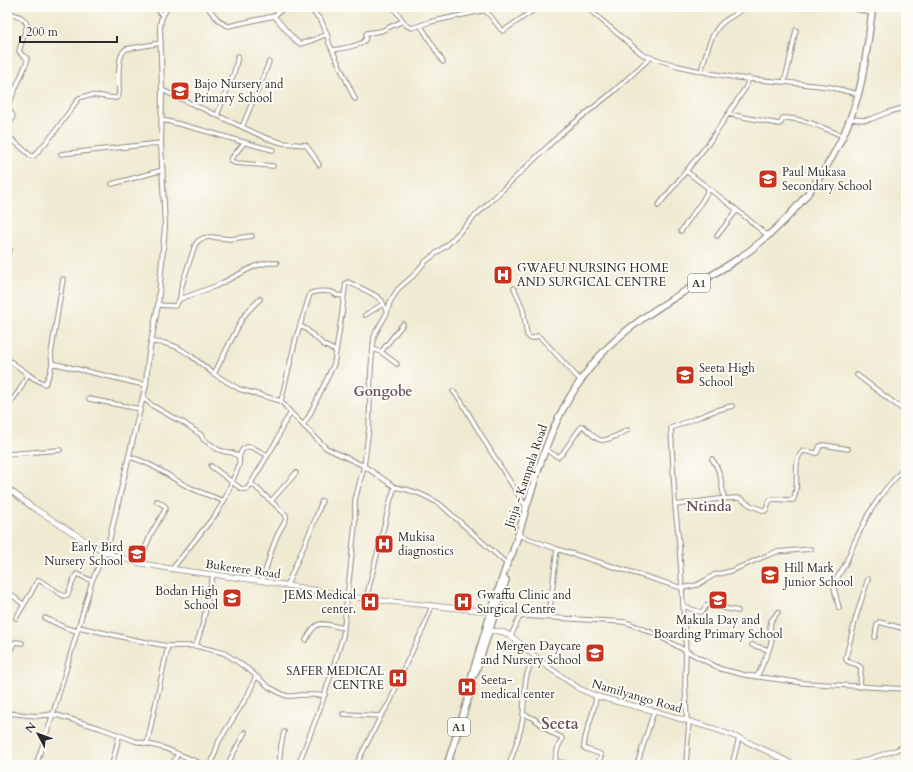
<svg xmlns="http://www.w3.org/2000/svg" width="913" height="772" font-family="Cardo,serif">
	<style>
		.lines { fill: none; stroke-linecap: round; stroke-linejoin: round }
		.minor-casing { stroke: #8d8a7e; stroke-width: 5.5 }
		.tertiary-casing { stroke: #8d8a7e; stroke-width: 6 }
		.secondary-casing { stroke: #8d8a7e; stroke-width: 6 }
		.trunk-casing { stroke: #8d8a7e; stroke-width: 8 }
		.minor { stroke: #fff; stroke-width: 3.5 }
		.tertiary { stroke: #fff; stroke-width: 4 }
		.secondary { stroke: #fff; stroke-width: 4.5 }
		.trunk { stroke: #fff; stroke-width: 5.5 }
		.labels { text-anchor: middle; stroke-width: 4; stroke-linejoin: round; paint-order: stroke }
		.shield { fill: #fdfcf7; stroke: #6a6a68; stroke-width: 1 }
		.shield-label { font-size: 11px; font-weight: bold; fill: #2b2b2b }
		.poi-label { font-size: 12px; fill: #2b2b2b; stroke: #fdfcf7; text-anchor: start }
		.street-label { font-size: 12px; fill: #2b2b2b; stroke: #fdfcf7 }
		.quarter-label { font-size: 14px; font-weight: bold; fill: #6a535c; stroke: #fdfcf7 }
		.district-label { font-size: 16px; font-weight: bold; fill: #6a535c; stroke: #fdfcf7 }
	</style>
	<rect width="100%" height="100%" fill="#fdfcf7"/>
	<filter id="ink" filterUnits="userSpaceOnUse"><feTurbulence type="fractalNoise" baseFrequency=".025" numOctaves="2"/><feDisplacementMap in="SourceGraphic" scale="8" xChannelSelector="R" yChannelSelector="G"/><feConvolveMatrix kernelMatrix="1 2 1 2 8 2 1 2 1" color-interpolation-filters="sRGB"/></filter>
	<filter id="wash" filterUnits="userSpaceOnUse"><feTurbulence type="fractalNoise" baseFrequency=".012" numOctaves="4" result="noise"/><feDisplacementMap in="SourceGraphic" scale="16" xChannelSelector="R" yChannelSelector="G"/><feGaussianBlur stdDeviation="0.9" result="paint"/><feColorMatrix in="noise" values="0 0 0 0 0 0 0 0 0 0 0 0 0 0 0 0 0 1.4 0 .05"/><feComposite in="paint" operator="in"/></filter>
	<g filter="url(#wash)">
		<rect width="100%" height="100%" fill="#efead1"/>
	</g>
	<g filter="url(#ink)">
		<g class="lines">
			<defs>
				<path id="minor" d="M156,7L162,15
					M207,7C213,14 220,24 229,26L274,16L285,7
					M308,7L321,20L327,34
					M393,7L403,21L407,26L412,28L430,22L481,11H485C493,16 496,26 503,31L538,7
					M586,7L643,55L678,66L709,73L738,78L784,82L830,87L858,94
					M849,7L851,8L872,13
					M7,12C15,15 24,16 27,25L19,51L22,55L27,58V62L8,106V109C16,117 13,118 7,127
					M274,16L294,39L300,44L313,40L327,34L329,43L355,99
					M421,26L443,62
					M333,50C339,49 361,46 365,40C366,40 366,35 366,34L367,33L381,31L403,21
					M701,71C706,56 709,36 721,24C728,17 737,15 744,7
					M784,82L788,68L796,30
					M162,90L266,138L283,143L306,145L314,156L319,165
					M728,114L779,124L781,123L783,118C805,118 824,129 844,136
					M217,115L234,73L238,56
					M850,119L865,120L871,119L889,112L906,107
					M162,120C200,128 236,141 273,150
					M242,127L264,75L269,62
					M7,135L31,156H34L54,133L79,98C91,93 104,97 116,98L118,97L119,94C119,84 117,62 122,54C123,51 124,51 126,49L161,43
					M244,143L231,159V161L235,163L273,166
					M61,154L161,143
					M686,171L737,210L768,236
					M112,184L163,170
					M658,206L708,144L746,87L749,78
					M681,231L702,201L709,189
					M717,236L737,210
					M7,254L10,250
					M514,288L523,309L527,335L530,338H533L537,336L541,338L581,381
					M180,299L181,288L192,254L195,245L198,241L203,238L211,237L230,239L252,236
					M158,305L175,306L180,299L216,286L255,266L267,263H277
					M365,315L383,304
					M300,326L306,329L324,345L336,351
					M152,342L164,343L177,347L190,355L214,374L239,389L281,401L291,413L326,448L364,466L395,487L391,498L366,599
					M373,349L381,352L397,364
					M381,352L403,324
					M7,359L28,374
					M52,363L51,354L63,279
					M214,374L242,319L248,311L260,299
					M857,375L906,412
					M453,391L461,401L490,450L526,507
					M89,399L140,409
					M143,399L147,401L153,406L176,419L184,423L201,435L203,439L217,449L222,451L233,453L239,457C241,466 235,473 232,482C237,485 242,492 248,488L277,440L283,425L291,413
					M281,401L296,338L310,294C314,291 329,290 334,293C335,293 335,294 336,295L344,296
					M7,407L19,391L28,374L33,378L45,384L50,373L52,363L136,383L146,385
					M303,425L309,416L334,364L342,313L344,295L346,283L348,282C356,286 377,294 382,301C384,304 385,309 387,313
					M545,449L558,457L562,454L581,427L583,426C588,430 592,436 598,439C604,444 621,433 628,430
					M7,454L60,450
					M129,457C148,461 167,475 183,484C196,491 210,496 224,501
					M239,457L242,450L247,447H251L267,455
					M712,459C721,471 722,485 724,499
					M251,483L271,501
					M395,487C413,490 425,495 441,505L507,564
					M675,505L719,499L738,498L741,499L752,506L765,511C769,507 766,501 773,499L790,500H793C801,487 791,461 803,451L817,453L820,446L824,445L848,449
					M518,535L557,549L650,578L682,588L697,585L706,580L714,575L731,571L768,555L776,552L811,549
					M139,563L151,534L166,508L165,506L157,501
					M172,569L216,514L224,501L232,482L211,466
					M262,581C268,565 271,547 279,532C282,526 287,521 286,515L271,501L296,473
					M287,585L315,520L322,501
					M7,591L24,605
					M683,606L700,612L703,611L706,606L708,605L738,611
					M839,608L834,588V583L845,565L855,541L869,513L884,491L906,466
					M549,617L557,549
					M16,618L31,593L36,583L39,580L64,596L67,595L68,594L75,576L77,574L92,581
					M45,618L66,628L77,631
					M79,627L135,640L168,646H196L203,623L213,575
					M511,636L519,618L523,616L624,622L631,624L655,634L686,651L721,669L745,675L804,683L906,689
					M875,637L877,625L879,622L906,629
					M306,640C317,617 322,624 344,628
					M752,645L769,650L757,677
					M196,646L224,653L232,658L249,670L269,687L282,694L287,696H293L301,695H325
					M769,650L772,639L770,626L771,621L778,612
					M7,658L14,643L16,642L22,643
					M860,687L861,668C858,663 850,664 846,660V657L856,617L868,579
					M596,696C595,712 586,728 584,745V748L586,749L600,754L601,756L597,765
					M7,713L37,716L53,714L100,728L135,741L164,748L205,765
					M343,714L381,716
					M523,714L533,718L552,733L561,737L562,739L558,747L555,760L558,762L578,765
					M687,721L685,682L686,651L682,588L679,542L675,505L671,428L689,421L714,411L732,406
					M147,744L168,646
					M36,765L53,714L92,581L105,551
					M112,765L119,736
					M172,765L178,754
					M211,765L219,741L248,695L256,676
					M227,765L245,732
					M279,765L281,745L284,732
					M298,765L320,709L343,636L355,525V500L364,466L369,428L371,368L374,337L376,332L387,313L390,302L398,289L413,276L425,262L447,245L474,217L565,130L613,92L650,58
					M356,765L381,716L390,702L402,672L424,627L432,605
					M509,765C514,751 519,738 522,723C526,701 521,676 535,657
					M637,765L654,711
					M686,765L689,721
					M732,765L739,738
					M850,765L896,750L906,745"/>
				<path id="tertiary" d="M105,551L109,541L140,409L146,385L148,359L158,305L165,227L161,143L162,90L160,29C160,20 162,15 168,7"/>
				<path id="secondary" d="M7,488L32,507L94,546L116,556L139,563L172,569L262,581L366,599L465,609L493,612
					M487,631H496L503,632L511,636L548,667L580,689L596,696L618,702L654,711L715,729L739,738L769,752L794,765"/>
				<path id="trunk" d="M475,674L506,580
					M471,690L472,675L491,612L507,564L512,554C517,539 522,524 526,508C536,479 543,449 557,421C567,399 581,379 596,360C632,318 684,293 730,264C791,226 838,165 858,95C866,67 868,36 873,7
					M447,765L472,687"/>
			</defs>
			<!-- minor casing -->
			<use href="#minor" class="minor-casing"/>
			<!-- tertiary casing -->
			<use href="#tertiary" class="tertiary-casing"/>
			<!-- secondary casing -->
			<use href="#secondary" class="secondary-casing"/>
			<!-- trunk casing -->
			<use href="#trunk" class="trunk-casing"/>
			<!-- minor -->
			<use href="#minor" class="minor"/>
			<!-- tertiary -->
			<use href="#tertiary" class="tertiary"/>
			<!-- secondary -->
			<use href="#secondary" class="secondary"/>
			<!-- trunk -->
			<use href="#trunk" class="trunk"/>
		</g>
	</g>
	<!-- icons -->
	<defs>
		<symbol id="school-square" viewBox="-11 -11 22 22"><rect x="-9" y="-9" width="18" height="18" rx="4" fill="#c8321e" stroke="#fdfcf7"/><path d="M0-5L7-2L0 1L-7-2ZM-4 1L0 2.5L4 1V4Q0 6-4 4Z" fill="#fff"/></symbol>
		<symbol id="hospital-square" viewBox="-11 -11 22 22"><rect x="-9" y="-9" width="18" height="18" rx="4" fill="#c8321e" stroke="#fdfcf7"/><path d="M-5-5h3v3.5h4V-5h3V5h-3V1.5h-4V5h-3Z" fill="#fff"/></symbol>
	</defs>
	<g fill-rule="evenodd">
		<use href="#school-square" x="169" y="80" width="22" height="22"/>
		<use href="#school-square" x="757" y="168" width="22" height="22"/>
		<use href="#hospital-square" x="492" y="264" width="22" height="22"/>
		<use href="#school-square" x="674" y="364" width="22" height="22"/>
		<use href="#hospital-square" x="373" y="533" width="22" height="22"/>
		<use href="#school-square" x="126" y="543" width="22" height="22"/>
		<use href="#school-square" x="759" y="564" width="22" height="22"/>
		<use href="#school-square" x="221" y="587" width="22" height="22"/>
		<use href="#school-square" x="707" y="589" width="22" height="22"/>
		<use href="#hospital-square" x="359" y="591" width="22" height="22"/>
		<use href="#hospital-square" x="452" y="591" width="22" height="22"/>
		<use href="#school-square" x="584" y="642" width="22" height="22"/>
		<use href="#hospital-square" x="387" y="667" width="22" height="22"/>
		<use href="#hospital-square" x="456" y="676" width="22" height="22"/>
	</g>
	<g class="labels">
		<!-- shield labels -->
		<g class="shield">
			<rect x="688" y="274" width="22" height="18" rx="3"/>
			<rect x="448" y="718" width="22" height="18" rx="3"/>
		</g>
		<g class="shield-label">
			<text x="699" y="287">A1</text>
			<text x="459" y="731">A1</text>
		</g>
		<!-- poi labels -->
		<g class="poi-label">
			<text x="194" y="88">Bajo Nursery and<tspan x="194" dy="14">Primary School</tspan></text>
			<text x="782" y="176">Paul Mukasa<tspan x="782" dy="14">Secondary School</tspan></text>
			<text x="517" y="272">GWAFU NURSING HOME<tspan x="517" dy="14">AND SURGICAL CENTRE</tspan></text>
			<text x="699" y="372">Seeta High<tspan x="699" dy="14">School</tspan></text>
			<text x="398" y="541">Mukisa<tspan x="398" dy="14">diagnostics</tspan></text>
			<text x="123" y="551" text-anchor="end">Early Bird<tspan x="123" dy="14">Nursery School</tspan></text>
			<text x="784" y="572">Hill Mark<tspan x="784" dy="14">Junior School</tspan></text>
			<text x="218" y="595" text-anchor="end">Bodan High<tspan x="218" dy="14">School</tspan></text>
			<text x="356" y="599" text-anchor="end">JEMS Medical<tspan x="356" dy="14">center.</tspan></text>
			<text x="477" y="599">Gwaffu Clinic and<tspan x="477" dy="14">Surgical Centre</tspan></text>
			<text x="718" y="624" text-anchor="middle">Makula Day and<tspan x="718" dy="14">Boarding Primary School</tspan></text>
			<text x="581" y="650" text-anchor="end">Mergen Daycare<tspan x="581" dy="14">and Nursery School</tspan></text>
			<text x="384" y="675" text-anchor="end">SAFER MEDICAL<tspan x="384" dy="14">CENTRE</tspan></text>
			<text x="481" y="684">Seeta-<tspan x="481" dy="14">medical center</tspan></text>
		</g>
		<!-- street labels -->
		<g class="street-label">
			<text transform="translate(526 476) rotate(-71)" y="4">Jinja - Kampala Road</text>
			<text transform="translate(243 569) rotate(8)" y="4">Bukerere Road</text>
			<text transform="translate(637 696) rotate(16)" y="4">Namilyango Road</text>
		</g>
		<!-- quarter labels -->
		<g class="quarter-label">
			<text x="383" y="396">Gongobe</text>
			<text x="709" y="511">Ntinda</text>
		</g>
		<!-- district labels -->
		<g class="district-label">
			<text x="560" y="729">Seeta</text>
		</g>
	</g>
	<!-- margin -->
	<rect width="913" height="772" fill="none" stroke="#fdfcf7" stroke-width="24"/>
	<!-- north arrow -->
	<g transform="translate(38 734) rotate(311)" stroke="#fdfcf7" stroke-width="3" paint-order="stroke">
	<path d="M0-3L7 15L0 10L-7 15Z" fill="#2b2b2b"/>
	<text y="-6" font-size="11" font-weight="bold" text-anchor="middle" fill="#2b2b2b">N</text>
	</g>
	<!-- scale -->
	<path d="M20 36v6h97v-6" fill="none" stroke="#2b2b2b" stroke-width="2"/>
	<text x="26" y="36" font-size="12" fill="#2b2b2b" stroke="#fdfcf7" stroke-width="3" paint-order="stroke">200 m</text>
</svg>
